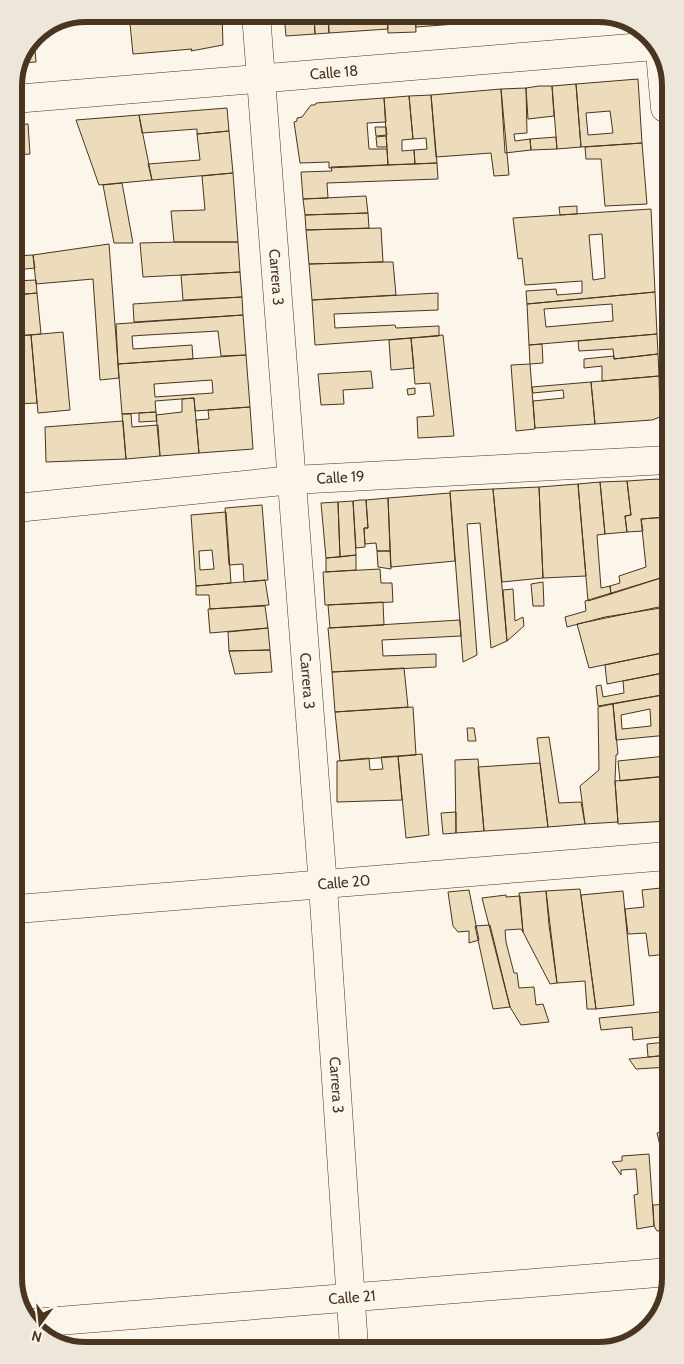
<svg xmlns="http://www.w3.org/2000/svg" width="684" height="1364" font-family="Cabin,sans-serif">
	<style>
		.building { fill: #ecdcbc; stroke: #4a3520; fill-rule: evenodd }
		.lines { fill: none; stroke-linecap: round; stroke-linejoin: round }
		.minor-casing { stroke: #4a3520; stroke-width: 29 }
		.major-casing { stroke: #4a3520; stroke-width: 29 }
		.minor { stroke: #fbf6e9; stroke-width: 28 }
		.major { stroke: #fbf6e9; stroke-width: 28 }
		.labels { text-anchor: middle; stroke-width: 4; stroke-linejoin: round; paint-order: stroke }
		.street-label { font-size: 15px; fill: #4a3520; stroke: #fbf6e9 }
		.rim { fill: none; stroke: #4a3520; stroke-width: 6 }
	</style>
	<rect width="100%" height="100%" fill="#fbf6e9"/>
	<!-- building -->
	<path class="building" d="M129,14H222L223,45L191,51L192,49L133,54Z
		M314,14L315,34L286,36L284,15Z
		M314,14H328L329,33L315,34Z
		M328,14H387L388,29L329,33Z
		M387,14H415L416,32L388,33Z
		M415,14H495L496,21L416,27Z
		M495,14H553V16L496,21Z
		M553,14H581L553,16Z
		M34,37L36,62L22,63Z
		M638,79L642,143L581,147L576,84ZM610,111L613,133L588,135L586,113Z
		M576,84L581,147L557,149L552,86Z
		M539,86H552L554,116L528,119L526,88Z
		M526,88L527,133L514,134L515,141L530,139L531,150L505,153L501,89Z
		M501,89L509,175L494,176L491,153L436,157L431,95Z
		M431,95L437,163L415,164L414,150L427,149L426,138L413,139L409,96Z
		M409,96L413,139L402,140V151L414,150L415,164L388,165L384,98Z
		M384,98L386,122L367,123L369,149H387L388,165L329,168V162L300,163L294,122L297,121V118L302,117L311,105H315L316,103Z
		M227,108L229,131L197,134V129L142,133L139,115Z
		M139,115L152,180L99,185L76,120Z
		M28,124L30,154L16,155L14,125Z
		M375,127H386L387,135L376,136Z
		M229,131L233,173L152,180L148,164L200,160L197,134Z
		M386,136L387,147H377L376,137Z
		M556,137L557,149L531,150L530,139Z
		M14,141H15L17,181H14Z
		M642,143L647,204L605,206L601,159H586L585,147Z
		M437,163L438,179L327,183L328,198L303,199L301,172L332,171L331,167Z
		M233,173L238,242H174L171,211L205,210L202,176Z
		M122,183L133,243H114L103,185Z
		M366,196L368,213L305,215L303,199Z
		M577,206V214L560,215L559,207Z
		M651,209L655,292L527,304L526,291L556,289L557,295L582,293V281L525,285L522,258L518,259L513,218ZM602,234L605,278L593,280L589,235Z
		M368,213L369,228L306,230L305,215Z
		M381,228L383,262L309,264L306,230Z
		M180,242H238L240,272L143,277L140,243Z
		M109,244L119,378L100,380L93,279L36,284L33,255Z
		M33,255L35,268L15,270V256Z
		M379,262H393L396,295L312,300L309,264Z
		M240,272L242,297L183,300L181,275Z
		M36,280L37,293L15,295V281Z
		M655,292L657,334L529,345L527,304ZM612,304L613,321L546,327L544,309Z
		M37,293L41,334L15,336V295Z
		M438,293V310L334,314L335,328L395,325L396,328L439,326V336L315,345L312,300Z
		M242,297L243,315L134,322L133,304Z
		M243,315L246,355L221,356L218,331L147,335L132,336L133,349L192,345L193,359L118,364L116,324Z
		M63,332L70,410L38,413L31,335Z
		M657,334L658,354L614,359L613,349L579,351L578,341Z
		M31,335L37,403L15,404V336Z
		M443,335L454,436L418,438L417,417L434,416L430,383L415,384L411,338Z
		M411,338L414,368L391,370L389,340Z
		M542,344L543,363L530,364L529,345Z
		M658,354L659,376L602,381V366L584,368V359L614,356V359Z
		M246,355L250,407L195,411L194,398L155,401L156,412L122,414L118,364ZM212,380L213,393L155,397L154,384Z
		M530,364L535,429L516,431L511,365Z
		M371,371L373,388L343,390L344,404L321,405L318,374Z
		M659,376L660,417L652,420L595,424L591,382Z
		M591,382L595,424L535,428L533,401L564,398L563,390L533,393L532,387Z
		M415,388V394L408,395L407,389Z
		M194,398L199,453L160,456L156,415L182,412V399Z
		M250,407L253,449L199,453L196,420L209,419L208,410Z
		M156,412L157,421L139,422V413Z
		M122,414H131L132,427L158,425L160,456L126,459Z
		M123,421L126,459L46,462L45,427Z
		M658,479L664,485L667,517L641,519L643,531L627,532L625,516L631,515L627,481Z
		M627,481L631,515L625,516L627,532L605,534L600,482Z
		M600,482L605,534L597,535L601,588L610,586L611,594L588,601L578,484Z
		M578,484L586,576L543,578L539,487Z
		M539,487L543,578L502,582L493,489Z
		M493,489L507,641L491,648L480,523L467,524L477,655L463,662L450,491Z
		M450,493L455,561L391,567L388,498Z
		M388,498L390,551H377L376,543L365,544L364,528H368L366,500Z
		M360,500H366L368,528H364L365,547L356,548L353,501Z
		M353,501L356,555L340,557L338,502Z
		M338,502L340,557L326,558L321,503Z
		M262,505L268,580L244,582L243,564L229,565L225,508Z
		M226,512L231,583L196,586L191,515ZM212,550L214,569L200,570L199,551Z
		M667,517V576L611,594L610,586L620,583L619,576L646,567L641,519Z
		M377,551H390L391,569L378,567Z
		M356,555V570L326,572V558Z
		M380,569L381,583H392L393,602L325,605L323,572Z
		M667,576V607L605,617L567,627L565,617L586,611L585,601Z
		M265,580L269,605L210,609L209,595H196V586Z
		M543,582L544,606H533L531,584Z
		M513,589L515,621L523,617L524,626L507,641L503,590Z
		M383,602L384,625L330,628L328,605Z
		M265,606L268,628L210,633L208,609Z
		M659,607H667V652L589,668L577,624Z
		M460,620L461,636L382,640L383,656L436,654V667L332,672L328,628Z
		M268,628L270,650L229,651L228,632Z
		M270,650L272,672L235,674L229,651Z
		M667,652L668,672L607,684L605,665Z
		M404,668L408,707L335,712L332,672Z
		M668,672V694L598,706L596,686L601,685L603,697L624,693L623,681Z
		M668,694V735L616,740L613,704ZM650,709L651,726L622,729L621,715Z
		M613,704L618,754L616,755L615,781L618,822L585,824L580,786L599,770L598,707Z
		M413,707L416,755L340,761L335,712Z
		M467,728H474L476,741H468Z
		M549,737L559,803L581,802L585,824L548,827L537,738Z
		M422,754L429,835L406,838L398,756Z
		M398,756L402,800L337,802V761L369,758L370,770L383,769L381,757Z
		M666,756H668V776L620,781L618,761Z
		M478,759L484,831L456,833L455,760Z
		M540,763L548,827L484,831L478,767Z
		M667,776L668,821L618,824L615,781Z
		M456,812V833L443,834L441,813Z
		M668,884L669,953H667L661,885Z
		M661,888L667,954L649,956L646,933L628,934L625,909L644,907L642,890Z
		M580,889L583,912L596,1009H587L585,981L557,983L546,891Z
		M469,890L479,940L469,943V931L458,932L453,926L448,892Z
		M546,891L549,925L557,983L550,984L523,932L519,893Z
		M623,891L634,1005L596,1009L581,895Z
		M506,895V897L520,896L523,932L521,929L505,930L506,942L514,973H517L519,988L534,987L536,1005L543,1004L549,1022L521,1025L510,1007L482,898Z
		M490,925L510,1007L493,1009L475,926Z
		M669,1011V1036L633,1040L632,1027L601,1030L599,1018Z
		M669,1036V1055L648,1057L647,1044L666,1042L665,1037Z
		M669,1055V1067L636,1069L629,1059Z
		M665,1131L670,1136V1187L657,1133Z
		M649,1154L654,1226L637,1229L634,1195L638,1194L636,1169L621,1170V1175L612,1162L622,1161V1156Z
		M670,1204V1230L657,1231L654,1226L653,1205Z"/>
	<g class="lines">
		<defs>
			<g id="minor">
				<path d="M660,53L665,108"/>
				<path id="s1" d="M14,99L655,46"/>
				<path id="s2" d="M16,508L293,480L667,460"/>
				<path id="s3" d="M17,909L668,856"/>
				<path id="s4" d="M33,1323L670,1272"/>
			</g>
			<g id="major">
				<path id="s5" d="M256,14L323,886L354,1347"/>
			</g>
		</defs>
		<!-- minor casing -->
		<use href="#minor" class="minor-casing"/>
		<!-- major casing -->
		<use href="#major" class="major-casing"/>
		<!-- minor -->
		<use href="#minor" class="minor"/>
		<!-- major -->
		<use href="#major" class="major"/>
	</g>
	<g class="labels">
		<!-- street labels -->
		<g class="street-label">
			<text dy="5" stroke="none"><textPath href="#s1" startOffset="321">Calle 18</textPath></text>
			<text dy="5" stroke="none"><textPath href="#s5" startOffset="264">Carrera 3</textPath></text>
			<text dy="5" stroke="none"><textPath href="#s2" startOffset="326">Calle 19</textPath></text>
			<text dy="5" stroke="none"><textPath href="#s5" startOffset="669">Carrera 3</textPath></text>
			<text dy="5" stroke="none"><textPath href="#s3" startOffset="328">Calle 20</textPath></text>
			<text dy="5" stroke="none"><textPath href="#s5" startOffset="1074">Carrera 3</textPath></text>
			<text dy="5" stroke="none"><textPath href="#s4" startOffset="320">Calle 21</textPath></text>
		</g>
	</g>
	<!-- crop -->
	<path d="M0 0H684V1364H0ZM86 22H598A64 64 0 0 1 662 86V1278A64 64 0 0 1 598 1342H86A64 64 0 0 1 22 1278V86A64 64 0 0 1 86 22Z" fill="#ede7d9" fill-rule="evenodd"/>
	<path class="rim" d="M86 22H598A64 64 0 0 1 662 86V1278A64 64 0 0 1 598 1342H86A64 64 0 0 1 22 1278V86A64 64 0 0 1 86 22Z"/>
	<!-- north arrow -->
	<g transform="translate(40 1324) rotate(195)" stroke="#fbf6e9" stroke-width="4" paint-order="stroke">
	<path d="M0-4L9 19L0 12L-9 19Z" fill="#4a3520"/>
	<text y="-8" font-size="14" font-weight="bold" text-anchor="middle" fill="#4a3520">N</text>
	</g>
</svg>
